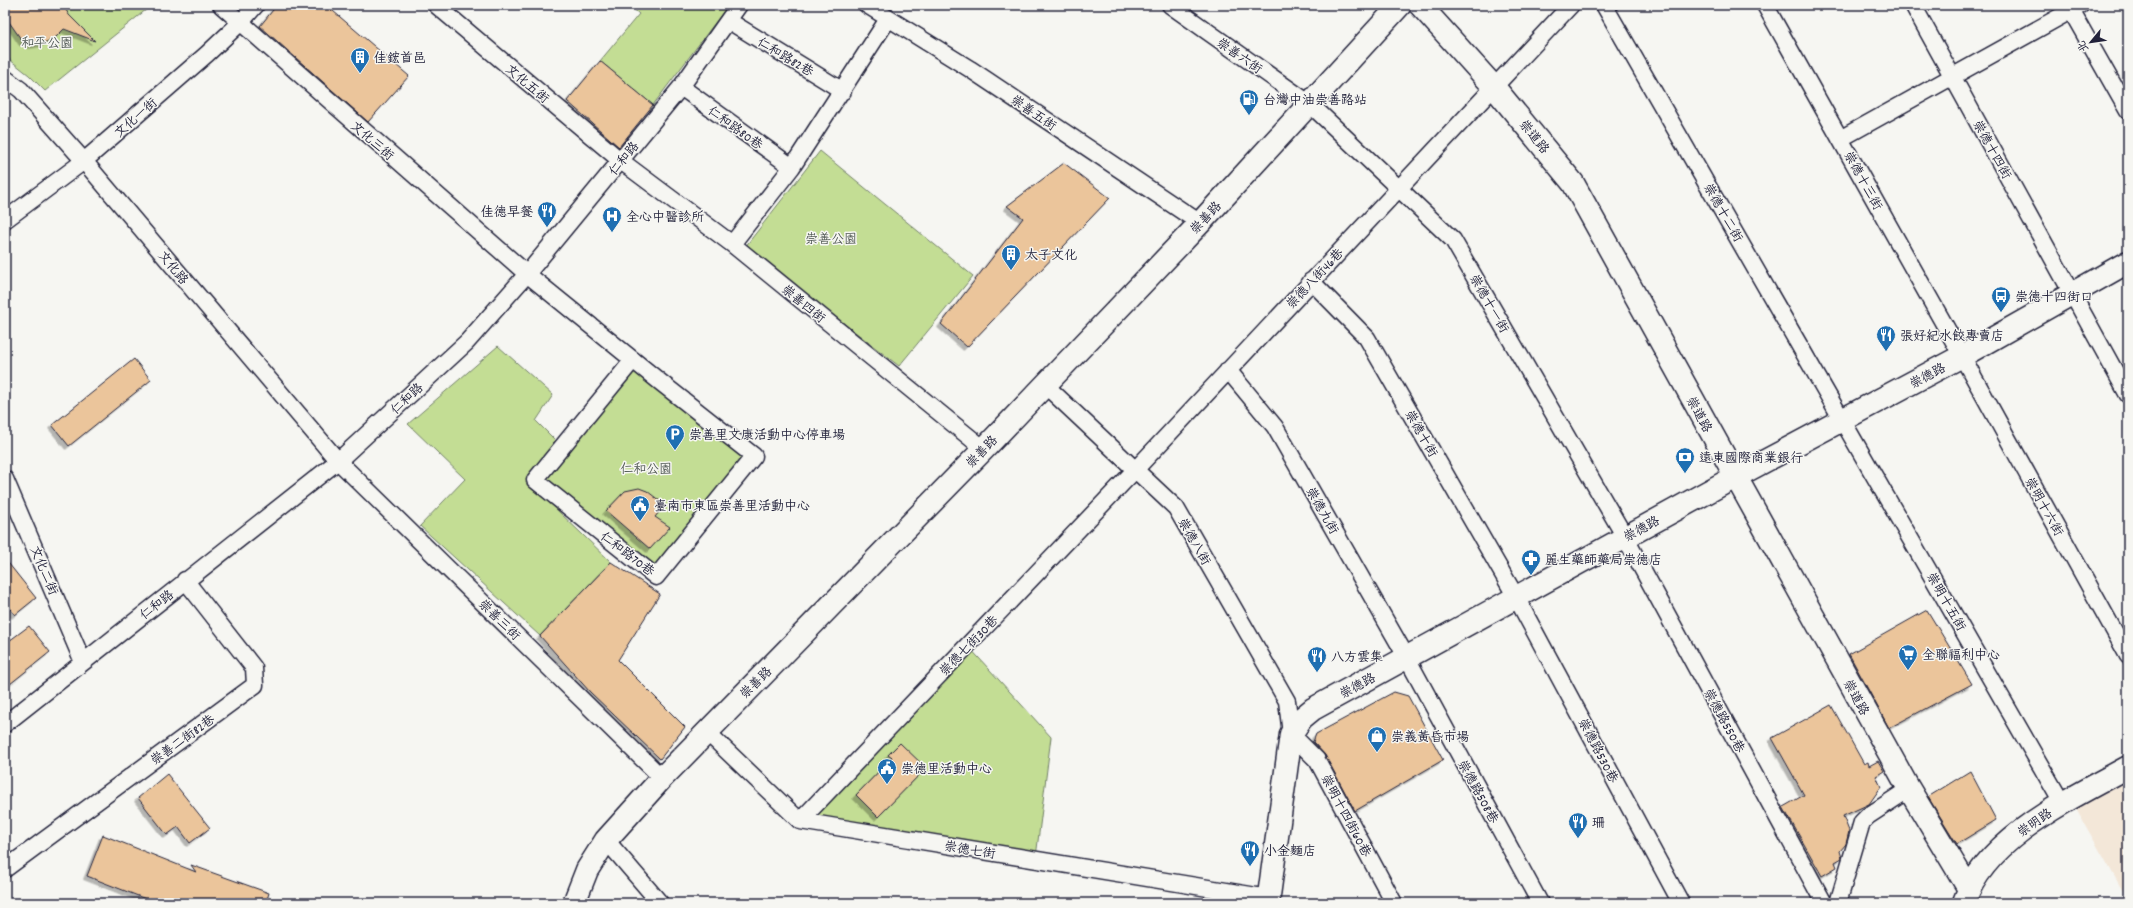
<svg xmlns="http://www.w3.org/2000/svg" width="2133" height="908" font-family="Dekko,'LXGW WenKai TC',sans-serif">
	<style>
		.built { fill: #f3e7d8 }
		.green { fill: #c3dd94; stroke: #728068 }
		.building { fill: #ebc59b; stroke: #22223b; filter: url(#shadow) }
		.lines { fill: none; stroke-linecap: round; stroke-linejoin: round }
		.street-casing { stroke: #22223b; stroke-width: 19 }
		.secondary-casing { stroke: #22223b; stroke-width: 25 }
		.street { stroke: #f6f6f2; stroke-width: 16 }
		.secondary { stroke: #f6f6f2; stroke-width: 22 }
		.labels { text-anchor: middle; stroke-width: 3; stroke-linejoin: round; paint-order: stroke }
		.park-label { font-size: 13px; fill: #525a56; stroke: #f6f6f2 }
		.street-label { font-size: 13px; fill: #22223b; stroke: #f6f6f2 }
		.poi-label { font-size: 13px; fill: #22223b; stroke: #f6f6f2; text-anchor: start }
	</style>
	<defs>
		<filter id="shadow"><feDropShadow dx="-3.5" dy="3.5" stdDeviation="0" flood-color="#0004"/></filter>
	</defs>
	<rect width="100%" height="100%" fill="#f6f6f2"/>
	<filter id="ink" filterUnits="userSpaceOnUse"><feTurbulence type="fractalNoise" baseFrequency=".025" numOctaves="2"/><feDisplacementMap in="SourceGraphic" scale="8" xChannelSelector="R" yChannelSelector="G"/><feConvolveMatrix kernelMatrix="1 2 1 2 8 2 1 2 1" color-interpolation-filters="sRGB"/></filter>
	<g filter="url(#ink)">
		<!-- built -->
		<path class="built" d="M2128,781V900L2076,809Z"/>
		<!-- green -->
		<path class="green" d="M5,5H152L45,91L29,75L5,56Z
			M629,5H726L727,7L653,105L600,61L639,14Z
			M820,151L973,276L899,366L745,247Z
			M498,346L553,395L536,421L555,440L528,482L611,562L540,636L420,526L465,479L408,424Z
			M635,369L746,457L656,569L546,479Z
			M968,646L1051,737L1036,857L824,824L809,813Z"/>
		<!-- building -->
		<path class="building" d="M5,5H63L69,15L95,41L64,29L56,37L44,43L33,45L23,42L7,19Z
			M277,5H326L409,76L368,122L260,26Z
			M600,61L653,105L619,147L567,101Z
			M1064,163L1110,198L967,347L941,324L1023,218L1007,206Z
			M134,359L151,380L69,446L52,425Z
			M639,488L647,491L665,505L655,517L670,527L650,549L606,511L625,491Z
			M5,559L36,598L15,615L5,603Z
			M611,562L660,594L618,660L685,727L660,759L590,692L540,636Z
			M1927,610L1972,684L1889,728L1849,654Z
			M29,626L50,652L5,688V644Z
			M1394,692L1408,696L1443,760L1355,811L1325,755L1313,742L1316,734Z
			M1831,705L1864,764L1868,762L1869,766L1878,761L1884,771L1876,776L1881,787L1869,804L1843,816L1849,831L1846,844L1840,851L1842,858L1835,862L1837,867L1822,876L1783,807L1804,795L1772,738Z
			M900,743L926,768L878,817L856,795L892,758L888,755Z
			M1970,771L1996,820L1957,844L1928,797Z
			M167,774L210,828L190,843L178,827L167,835L138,798Z
			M103,835L196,872L191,865L269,893L266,903H156L87,876Z"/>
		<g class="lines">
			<defs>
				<path id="street" d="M221,5L527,274L659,381L754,456L656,577L535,480L633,360
					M436,5L621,161L732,244L984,449
					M867,5L970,69L1200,223
					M1170,5L1310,104L1453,240L1625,537L1824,903
					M1604,5L2062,803
					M1765,5L1962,356L2128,656
					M1913,5L2128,395
					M2068,5L2128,111
					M729,21L843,91
					M5,78L21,90L84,161L338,461L662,778
					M681,87L792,167
					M1840,139L2081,5
					M5,220L84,161L207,54L240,23L256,5
					M732,244L792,167L888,19
					M1311,281L1367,338L1516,597L1681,903
					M1228,370L1275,427L1407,658L1540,903
					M1044,384L1176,508L1287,701L1291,734L1317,760L1394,903
					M5,479L83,662
					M5,724L338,461L467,342L527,274L681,87L739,5
					M706,731L800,821L1269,898
					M800,821L1135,470L1571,5
					M606,840L660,903
					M5,869L255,685L254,668L185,580
					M1838,903L1862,822L1868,816L1909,789"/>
				<path id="secondary" d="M1420,5L1494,87L1573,183L1909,789L1969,889
					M1964,902C1986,837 2072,798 2128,767
					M574,903L587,870L606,840L662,778L984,449L1200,223L1400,5
					M1268,903L1291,734L1302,718L1313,709L1735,477L1962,356L2128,262"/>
			</defs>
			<!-- street casing -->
			<use href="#street" class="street-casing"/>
			<!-- secondary casing -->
			<use href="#secondary" class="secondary-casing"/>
			<!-- street -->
			<use href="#street" class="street"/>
			<!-- secondary -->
			<use href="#secondary" class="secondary"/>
		</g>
	</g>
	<!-- icons -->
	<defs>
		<symbol id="building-pin" viewBox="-11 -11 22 30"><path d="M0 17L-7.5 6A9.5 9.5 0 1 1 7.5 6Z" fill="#1f6fb2" stroke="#f6f6f2"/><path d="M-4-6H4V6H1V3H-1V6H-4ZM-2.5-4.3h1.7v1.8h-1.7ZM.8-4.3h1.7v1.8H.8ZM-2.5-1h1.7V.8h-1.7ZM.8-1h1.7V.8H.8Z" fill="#fff"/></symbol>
		<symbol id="fuel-pin" viewBox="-11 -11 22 30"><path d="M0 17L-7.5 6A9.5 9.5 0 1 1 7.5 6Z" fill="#1f6fb2" stroke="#f6f6f2"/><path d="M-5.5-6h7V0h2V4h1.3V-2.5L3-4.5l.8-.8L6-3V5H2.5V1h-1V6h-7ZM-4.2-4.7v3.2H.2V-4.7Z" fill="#fff"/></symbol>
		<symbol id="restaurant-pin" viewBox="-11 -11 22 30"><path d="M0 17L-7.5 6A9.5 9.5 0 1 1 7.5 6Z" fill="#1f6fb2" stroke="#f6f6f2"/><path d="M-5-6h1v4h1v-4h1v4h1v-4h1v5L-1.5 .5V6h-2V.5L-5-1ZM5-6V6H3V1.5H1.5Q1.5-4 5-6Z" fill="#fff"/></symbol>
		<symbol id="hospital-pin" viewBox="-11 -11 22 30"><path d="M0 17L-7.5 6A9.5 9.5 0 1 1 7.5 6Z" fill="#1f6fb2" stroke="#f6f6f2"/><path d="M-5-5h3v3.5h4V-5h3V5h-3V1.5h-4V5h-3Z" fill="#fff"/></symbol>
		<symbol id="bus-pin" viewBox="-11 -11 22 30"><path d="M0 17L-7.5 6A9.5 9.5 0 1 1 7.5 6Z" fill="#1f6fb2" stroke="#f6f6f2"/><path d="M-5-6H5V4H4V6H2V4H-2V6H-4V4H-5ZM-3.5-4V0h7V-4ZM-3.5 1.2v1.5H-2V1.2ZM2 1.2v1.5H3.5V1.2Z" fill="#fff"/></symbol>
		<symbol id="parking-pin" viewBox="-11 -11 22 30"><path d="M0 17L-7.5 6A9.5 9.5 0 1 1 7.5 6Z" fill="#1f6fb2" stroke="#f6f6f2"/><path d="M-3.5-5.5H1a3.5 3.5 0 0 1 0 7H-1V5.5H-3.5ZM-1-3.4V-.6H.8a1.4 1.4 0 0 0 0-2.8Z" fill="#fff"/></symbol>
		<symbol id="bank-pin" viewBox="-11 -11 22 30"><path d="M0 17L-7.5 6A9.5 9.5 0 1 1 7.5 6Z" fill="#1f6fb2" stroke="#f6f6f2"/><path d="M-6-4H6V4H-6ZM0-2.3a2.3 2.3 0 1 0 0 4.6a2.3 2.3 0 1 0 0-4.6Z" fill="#fff"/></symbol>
		<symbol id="civic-pin" viewBox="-11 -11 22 30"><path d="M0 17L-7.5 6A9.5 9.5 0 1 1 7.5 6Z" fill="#1f6fb2" stroke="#f6f6f2"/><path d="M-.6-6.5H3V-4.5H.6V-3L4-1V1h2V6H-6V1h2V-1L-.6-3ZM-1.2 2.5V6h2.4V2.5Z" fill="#fff"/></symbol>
		<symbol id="pharmacy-pin" viewBox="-11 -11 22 30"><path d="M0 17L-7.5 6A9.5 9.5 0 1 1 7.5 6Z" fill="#1f6fb2" stroke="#f6f6f2"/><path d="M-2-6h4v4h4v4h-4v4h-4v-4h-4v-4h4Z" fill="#fff"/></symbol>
		<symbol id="supermarket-pin" viewBox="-11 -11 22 30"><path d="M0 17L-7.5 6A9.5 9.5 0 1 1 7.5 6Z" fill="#1f6fb2" stroke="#f6f6f2"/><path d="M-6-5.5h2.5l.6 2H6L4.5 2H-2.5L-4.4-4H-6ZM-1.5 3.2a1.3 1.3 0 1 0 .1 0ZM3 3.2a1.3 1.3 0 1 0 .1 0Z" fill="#fff"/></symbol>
		<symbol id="shop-pin" viewBox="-11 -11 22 30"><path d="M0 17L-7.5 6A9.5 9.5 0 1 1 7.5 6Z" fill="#1f6fb2" stroke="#f6f6f2"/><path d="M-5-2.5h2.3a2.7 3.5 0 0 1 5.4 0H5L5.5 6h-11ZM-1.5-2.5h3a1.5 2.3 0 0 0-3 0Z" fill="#fff"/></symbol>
	</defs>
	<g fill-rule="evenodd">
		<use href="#building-pin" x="349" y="46" width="22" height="30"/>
		<use href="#fuel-pin" x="1238" y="88" width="22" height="30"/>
		<use href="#restaurant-pin" x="536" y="200" width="22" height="30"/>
		<use href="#hospital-pin" x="601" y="205" width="22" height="30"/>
		<use href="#building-pin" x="1000" y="243" width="22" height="30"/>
		<use href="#bus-pin" x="1990" y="285" width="22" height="30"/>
		<use href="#restaurant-pin" x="1875" y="324" width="22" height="30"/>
		<use href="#parking-pin" x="664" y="423" width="22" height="30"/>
		<use href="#bank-pin" x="1674" y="446" width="22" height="30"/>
		<use href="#civic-pin" x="629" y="494" width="22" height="30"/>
		<use href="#pharmacy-pin" x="1520" y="548" width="22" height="30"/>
		<use href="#supermarket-pin" x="1897" y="643" width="22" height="30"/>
		<use href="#restaurant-pin" x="1306" y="645" width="22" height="30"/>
		<use href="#shop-pin" x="1366" y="725" width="22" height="30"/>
		<use href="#civic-pin" x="876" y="757" width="22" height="30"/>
		<use href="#restaurant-pin" x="1567" y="811" width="22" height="30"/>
		<use href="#restaurant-pin" x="1239" y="839" width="22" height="30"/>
	</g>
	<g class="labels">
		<!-- park labels -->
		<g class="park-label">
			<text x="47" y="47">和平公園</text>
			<text x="831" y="243">崇善公園</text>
			<text x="646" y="473">仁和公園</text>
		</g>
		<!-- street labels -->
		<g class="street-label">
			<text transform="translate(1240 55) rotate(35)" y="5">崇善六街</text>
			<text transform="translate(786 56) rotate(31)" y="5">仁和路82巷</text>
			<text transform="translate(528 83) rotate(40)" y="5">文化五街</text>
			<text transform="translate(1034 112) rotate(34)" y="5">崇善五街</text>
			<text transform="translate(135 117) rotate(-41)" y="5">文化一街</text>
			<text transform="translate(736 127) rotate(36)" y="5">仁和路80巷</text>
			<text transform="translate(1535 136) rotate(51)" y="5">崇道路</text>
			<text transform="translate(373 140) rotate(41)" y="5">文化三街</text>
			<text transform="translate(1993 149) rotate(61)" y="5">崇德十四街</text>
			<text transform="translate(623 158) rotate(-51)" y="5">仁和路</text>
			<text transform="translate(1864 180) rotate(61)" y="5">崇德十三街</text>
			<text transform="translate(1724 212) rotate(60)" y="5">崇德十二街</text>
			<text transform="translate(1205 217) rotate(-47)" y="5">崇善路</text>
			<text transform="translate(174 267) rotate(50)" y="5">文化路</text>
			<text transform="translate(1314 278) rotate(-47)" y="5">崇德八街46巷</text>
			<text transform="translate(804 303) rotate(39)" y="5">崇善四街</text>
			<text transform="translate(1490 303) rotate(60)" y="5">崇德十一街</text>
			<text transform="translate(1927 375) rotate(-28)" y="5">崇德路</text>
			<text transform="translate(406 398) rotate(-43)" y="5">仁和路</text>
			<text transform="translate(1700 414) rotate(61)" y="5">崇道路</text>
			<text transform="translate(1422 433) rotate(60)" y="5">崇德十街</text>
			<text transform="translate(981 451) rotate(-46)" y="5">崇善路</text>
			<text transform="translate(2045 506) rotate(61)" y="5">崇明十六街</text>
			<text transform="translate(1323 510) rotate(60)" y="5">崇德九街</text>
			<text transform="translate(1641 528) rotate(-29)" y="5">崇德路</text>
			<text transform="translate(1195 541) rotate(60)" y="5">崇德八街</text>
			<text transform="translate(628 553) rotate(37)" y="5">仁和路70巷</text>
			<text transform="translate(45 570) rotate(67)" y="5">文化二街</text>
			<text transform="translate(1947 601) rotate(60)" y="5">崇明十五街</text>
			<text transform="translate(156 604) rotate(-38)" y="5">仁和路</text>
			<text transform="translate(500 619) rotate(44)" y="5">崇善三街</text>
			<text transform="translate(968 645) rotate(-46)" y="5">崇德七街30巷</text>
			<text transform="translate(755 682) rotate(-45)" y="5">崇善路</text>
			<text transform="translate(1357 685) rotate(-28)" y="5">崇德路</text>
			<text transform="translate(1857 697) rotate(61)" y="5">崇道路</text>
			<text transform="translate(1725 720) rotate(61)" y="5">崇德路550巷</text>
			<text transform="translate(182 739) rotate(-36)" y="5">崇善二街82巷</text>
			<text transform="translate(1599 750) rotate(62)" y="5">崇德路530巷</text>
			<text transform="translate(1479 791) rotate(61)" y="5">崇德路508巷</text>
			<text transform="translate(1347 815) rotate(62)" y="5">崇明十四街60巷</text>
			<text transform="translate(2034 822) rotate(-35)" y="5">崇明路</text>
			<text transform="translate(970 849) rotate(9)" y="5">崇德七街</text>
		</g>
		<!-- poi labels -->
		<g class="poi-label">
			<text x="374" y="62">佳鋐首邑</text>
			<text x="1263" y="104">台灣中油崇善路站</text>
			<text x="533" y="216" text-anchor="end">佳德早餐</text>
			<text x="626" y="221">全心中醫診所</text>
			<text x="1025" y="259">太子文化</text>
			<text x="2015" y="301">崇德十四街口</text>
			<text x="1900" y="340">張好紀水餃專賣店</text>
			<text x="689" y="439">崇善里文康活動中心停車場</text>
			<text x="1699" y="462">遠東國際商業銀行</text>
			<text x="654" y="510">臺南市東區崇善里活動中心</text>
			<text x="1545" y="564">麗生藥師藥局崇德店</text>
			<text x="1922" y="659">全聯福利中心</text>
			<text x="1331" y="661">八方雲集</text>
			<text x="1391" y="741">崇義黃昏市場</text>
			<text x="901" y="773">崇德里活動中心</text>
			<text x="1592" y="827">珊</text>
			<text x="1264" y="855">小金麵店</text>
		</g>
	</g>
	<!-- margin -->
	<rect width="2133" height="908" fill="none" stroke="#f6f6f2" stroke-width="20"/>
	<rect x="10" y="10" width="2113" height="888" fill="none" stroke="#22223b" stroke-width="1.5" filter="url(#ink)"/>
	<!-- north arrow -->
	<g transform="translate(2091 42) rotate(241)" stroke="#f6f6f2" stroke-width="3" paint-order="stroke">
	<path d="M0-3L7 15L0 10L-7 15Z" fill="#22223b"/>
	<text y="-6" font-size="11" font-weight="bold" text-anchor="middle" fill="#22223b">北</text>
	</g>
</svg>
